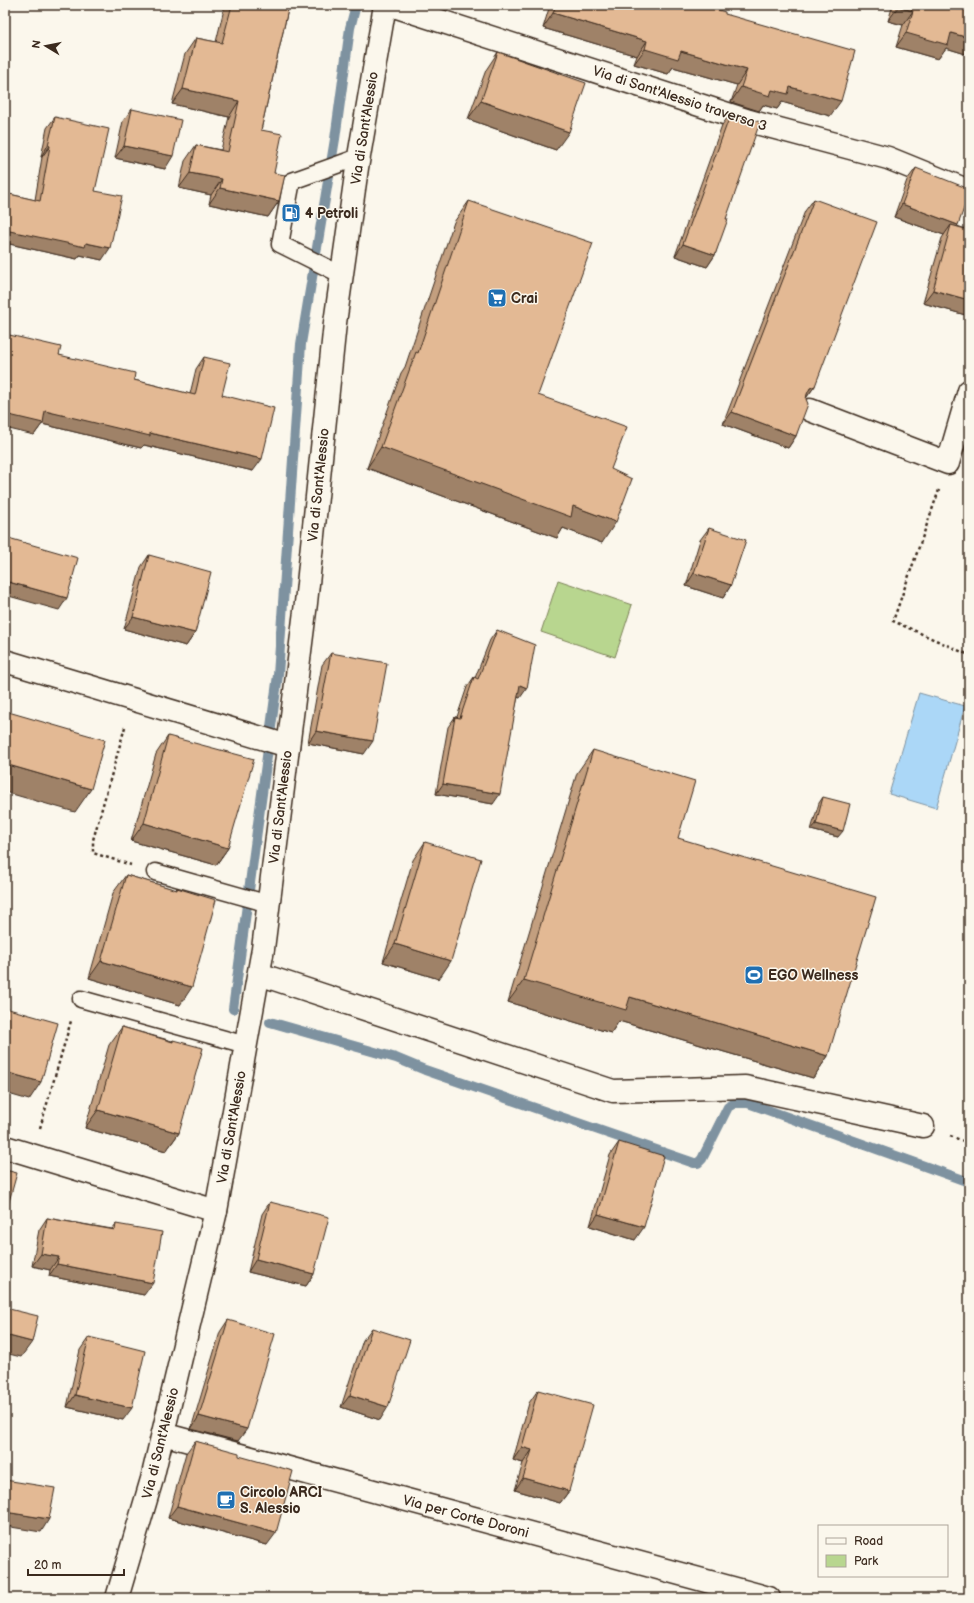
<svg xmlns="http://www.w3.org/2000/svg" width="974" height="1603" font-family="'Balsamiq Sans',sans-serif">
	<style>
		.green { fill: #b8d68f; stroke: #7a8056 }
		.water { fill: #abd7f7; stroke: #7e92a0 }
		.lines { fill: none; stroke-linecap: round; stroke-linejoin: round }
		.stream { stroke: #7e92a0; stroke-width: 10 }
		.service-casing { stroke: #3b2a1e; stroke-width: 19 }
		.minor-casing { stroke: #3b2a1e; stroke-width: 25 }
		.tertiary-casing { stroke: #3b2a1e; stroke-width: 25 }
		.path { stroke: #3b2a1e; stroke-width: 2.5; stroke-dasharray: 3 3; stroke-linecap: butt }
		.service { stroke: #fbf7ec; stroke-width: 16 }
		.minor { stroke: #fbf7ec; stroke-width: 22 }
		.tertiary { stroke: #fbf7ec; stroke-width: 22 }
		.wall { fill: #c39f7f; stroke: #3b2a1e }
		.shaded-wall { fill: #9f8268; stroke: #3b2a1e }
		.building { fill: #e3b994; stroke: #3b2a1e }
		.labels { text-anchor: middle; stroke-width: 3; stroke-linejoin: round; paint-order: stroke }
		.street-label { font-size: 14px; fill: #3b2a1e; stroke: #fbf7ec }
		.poi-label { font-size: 14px; font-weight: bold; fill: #3b2a1e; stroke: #fbf7ec; text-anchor: start }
	</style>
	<rect width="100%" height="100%" fill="#fbf7ec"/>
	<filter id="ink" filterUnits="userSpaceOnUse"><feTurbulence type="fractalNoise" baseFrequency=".025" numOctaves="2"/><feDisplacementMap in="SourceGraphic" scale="8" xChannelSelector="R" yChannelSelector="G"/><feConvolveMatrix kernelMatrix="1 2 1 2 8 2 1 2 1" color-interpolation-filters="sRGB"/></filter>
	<g filter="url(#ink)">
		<!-- green -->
		<path class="green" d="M558,580L632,605L615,657L541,632Z"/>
		<!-- water -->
		<path class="water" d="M919,693L965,706L936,808L889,794Z"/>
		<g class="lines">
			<!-- stream -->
			<path class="stream" d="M233,1009L278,675L301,344L335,139L350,28L356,5
				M270,1022L396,1058L425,1070L694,1163H698L702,1159L728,1107L735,1103H748L969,1182"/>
			<defs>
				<path id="service" d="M342,275L280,244L292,181L359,157
					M155,872L269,904
					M81,999L246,1045"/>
				<path id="minor" d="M391,5L749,121L888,158L969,191
					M810,410L948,463L969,391
					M5,661L288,746
					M259,974L613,1091L745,1087L923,1126
					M5,1147L216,1211
					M163,1434L769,1598"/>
				<path id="tertiary" d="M117,1598L152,1479L216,1211L263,949L306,603L335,323L357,168L385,5"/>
			</defs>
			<!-- service casing -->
			<use href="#service" class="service-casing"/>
			<!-- minor casing -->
			<use href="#minor" class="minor-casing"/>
			<!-- tertiary casing -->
			<use href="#tertiary" class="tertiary-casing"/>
			<!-- path -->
			<path class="path" d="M939,490L893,621L969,655
				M125,727L93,840V853L131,865
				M40,1128L71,1021
				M950,1136L969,1143"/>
			<!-- service -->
			<use href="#service" class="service"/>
			<!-- minor -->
			<use href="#minor" class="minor"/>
			<!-- tertiary -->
			<use href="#tertiary" class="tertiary"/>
		</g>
		<!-- wall -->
		<path class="wall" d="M225,5H289L261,130L274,173L279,201L268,217L209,204L211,195L179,188L185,161L196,145L221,150L229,117L172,104L185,54L196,38L216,42Z
			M550,5H646L652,7L653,5H702L725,14L830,116L782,102L777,109L763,105L759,111L731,102L737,85L673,67L668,74L634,64L637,56L543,28Z
			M893,5H969V55L946,48L938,59L896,47L903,25L888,21Z
			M498,52L556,150L468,119L486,70Z
			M132,109L165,169L115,158L123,121Z
			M731,113L726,219L715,255L707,267L675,256L722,125Z
			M55,117L95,191L102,260L80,255L77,259L5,243V193L35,200L42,157H41L47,128Z
			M916,168L957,226L969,230V316L923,303L942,238L944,235L894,217L907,180Z
			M814,199L815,386L806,398L796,436L788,448L723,424L805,211Z
			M469,201L538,395L611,469L602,543L563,528L557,538L367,468L401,373L405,367L454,222Z
			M59,355L134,380L190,394L196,369L204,357L222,395L253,471L144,445L141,448L42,424L34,435Z
			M709,528L731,585L723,598L686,586L700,540Z
			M149,555L195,633L186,646L124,629L141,567Z
			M497,630L520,698L518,697L493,804L436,794L448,727L455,717H457L467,687L474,677L475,678L490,640Z
			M331,653L364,754L308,743L322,665Z
			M168,736L228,848L216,865L131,841L156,754Z
			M593,750L678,838L828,1056L813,1078L619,1021L611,1033L508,1002L577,773Z
			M823,797L838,837L811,830L819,803Z
			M425,842L439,979L383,962L413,860Z
			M126,875L176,890L177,888L180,1005L89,978L113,893Z
			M122,1027L172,1041L173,1040L179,1133L166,1151L85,1128L109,1045Z
			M619,1142L635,1240L590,1226L610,1155Z
			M270,1202L314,1274L306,1286L248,1272L262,1214Z
			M47,1218L112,1229L116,1224L144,1295L49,1276L50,1270L32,1266L39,1230Z
			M228,1320L238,1441L191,1429L220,1332Z
			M372,1328L380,1420L341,1407L363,1340Z
			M89,1337L123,1420L67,1407L80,1350Z
			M538,1390L569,1491L560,1503L515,1490L523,1463L513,1460L529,1403Z
			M195,1441L239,1456L267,1545L168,1518L186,1453Z"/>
		<!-- shaded-wall -->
		<path class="shaded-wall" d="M898,7L913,11L903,25L888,21Z
			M553,13L647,41L637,56L543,28Z
			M906,33H951L969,38V55L946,48L938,59L896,47Z
			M645,49L681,51L747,70L737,85L673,67L668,74L634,64Z
			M741,87L772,90L790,87L841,101L830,116L782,102L777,109L763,105L759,111L731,102Z
			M183,89L239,101L229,117L172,104Z
			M481,101L569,132L556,150L468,119Z
			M48,145L50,146L42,157H41Z
			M124,146L173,156L165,169L115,158Z
			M190,173L222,179L211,195L179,188Z
			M220,188L279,201L268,217L209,204Z
			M902,204L958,225L950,237L951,225L944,235L894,217Z
			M5,230L86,243L110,248L102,260L80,255L77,259L5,243Z
			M683,244L715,255L707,267L675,256Z
			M933,290L969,300V316L923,303Z
			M815,386L806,398L802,401L810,388Z
			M45,411L150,433L262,459L253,471L144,445L141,448L42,424L34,435L5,428V414Z
			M732,412L796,436L788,448L723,424Z
			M381,447L573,506L616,522L602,543L563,528L557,538L367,468Z
			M694,573L731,585L723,598L686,586Z
			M5,581L67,598L59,610L5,595Z
			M133,617L195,633L186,646L124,629Z
			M520,685L527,688L520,698L513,695Z
			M316,731L373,741L364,754L308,743Z
			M5,764L91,789L75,812L5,792Z
			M443,784L500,794L493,804L436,794Z
			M144,823L228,848L216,865L131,841Z
			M816,824L843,831L838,837L811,830Z
			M395,944L451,961L439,979L383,962Z
			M101,961L192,987L180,1005L89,978Z
			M524,980L630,997L828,1056L813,1078L619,1021L611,1033L508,1002Z
			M5,1072L41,1082L29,1100L5,1093Z
			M98,1110L179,1133L166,1151L85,1128Z
			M598,1214L644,1227L635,1240L590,1226Z
			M41,1254L59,1257L50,1270L32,1266Z
			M256,1259L314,1274L306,1286L248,1272Z
			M57,1264L153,1283L144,1295L49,1276Z
			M5,1335L32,1342L21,1357L5,1353Z
			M75,1395L132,1408L123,1420L67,1407Z
			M350,1395L388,1407L380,1420L341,1407Z
			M199,1416L247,1429L238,1441L191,1429Z
			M522,1447L532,1450L523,1463L513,1460Z
			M523,1478L569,1491L560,1503L515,1490Z
			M177,1506L276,1533L267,1545L168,1518Z
			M5,1512L49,1519L41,1532L5,1526Z"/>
		<!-- building -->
		<path class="building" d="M232,5H289L261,130L282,134L274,173L285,175L279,201L220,188L222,179L190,173L196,145L228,152L239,101L183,89L196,38L222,43Z
			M556,5H646L657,9L658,5H702L725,12V14L855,51L841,101L790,87L788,94L772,90L770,96L741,87L747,70L681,51L678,59L645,49L647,41L553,13Z
			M898,5H969V38L951,33L948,45L906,33L913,11L898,7Z
			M498,52L586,83L569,132L481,101Z
			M132,109L181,120L173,156L124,146Z
			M731,113L760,122L726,219H728L715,255L683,244Z
			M55,117L109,129L95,191L122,196L110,248L86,243L85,247L5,230V193L40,201L50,146L48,145Z
			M916,168L969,189V194L958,225L902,204Z
			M814,199L877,222L815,386L810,388L807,394L806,399L808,404L796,436L732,412Z
			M469,201L593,243L538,395L627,427L611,469L632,479L616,522L573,506L571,517L381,447L416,352L418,353Z
			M951,225L969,230V300L933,290Z
			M5,334L61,347L59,355L135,373L134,380L195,395L204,357L230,363L222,395L274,408L262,459L150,433V436L45,411L43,423L5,414Z
			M709,528L746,540L731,585L694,573Z
			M5,537L78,558L67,598L5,581Z
			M149,555L211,572L195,633L133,617Z
			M497,630L535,645L527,688L520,685L500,794L443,784L455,717L460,718L474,677L478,679Z
			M331,653L387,663L373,741L316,731Z
			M5,711L105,740L91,789L5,764Z
			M168,736L254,759L228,848L144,823Z
			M593,750L695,781L678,838L876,897L828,1056L630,997L626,1010L524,980Z
			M823,797L850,804L843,831L816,824Z
			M425,842L481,859L451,961L395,944Z
			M126,875L177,890V888L216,900L192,987L101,961Z
			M5,1008L58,1023L41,1082L5,1072Z
			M122,1027L173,1042V1040L203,1048L179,1133L98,1110Z
			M619,1142L664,1156L644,1227L598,1214Z
			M5,1170L17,1173L5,1216Z
			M270,1202L329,1217L314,1274L256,1259Z
			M47,1218L115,1230L116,1224L162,1232L153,1283L57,1264L59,1257L41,1254Z
			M5,1308L38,1316L32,1342L5,1335Z
			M228,1320L275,1334L247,1429L199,1416Z
			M372,1328L410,1340L388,1407L350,1395Z
			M89,1337L145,1351L132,1408L75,1395Z
			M538,1390L593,1405L569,1491L523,1478L532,1450L522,1447Z
			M195,1441L239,1453V1456L293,1471L276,1533L177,1506Z
			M5,1480L55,1488L49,1519L5,1512Z
			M5,1595L24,1598H5Z"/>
	</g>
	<!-- icons -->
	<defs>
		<symbol id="fuel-square" viewBox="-11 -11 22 22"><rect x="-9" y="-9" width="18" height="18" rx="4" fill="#1f6fb2" stroke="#fbf7ec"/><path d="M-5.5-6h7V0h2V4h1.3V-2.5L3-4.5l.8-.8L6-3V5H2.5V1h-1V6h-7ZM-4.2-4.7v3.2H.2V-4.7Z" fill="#fff"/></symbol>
		<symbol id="supermarket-square" viewBox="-11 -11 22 22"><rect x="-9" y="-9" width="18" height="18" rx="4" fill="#1f6fb2" stroke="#fbf7ec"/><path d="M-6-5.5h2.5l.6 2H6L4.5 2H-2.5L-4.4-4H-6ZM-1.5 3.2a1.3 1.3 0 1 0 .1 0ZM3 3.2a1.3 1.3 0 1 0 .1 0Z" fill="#fff"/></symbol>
		<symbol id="stadium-square" viewBox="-11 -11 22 22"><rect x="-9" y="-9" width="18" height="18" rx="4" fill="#1f6fb2" stroke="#fbf7ec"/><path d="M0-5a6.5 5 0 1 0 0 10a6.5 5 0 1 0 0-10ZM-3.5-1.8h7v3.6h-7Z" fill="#fff"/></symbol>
		<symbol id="cafe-square" viewBox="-11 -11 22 22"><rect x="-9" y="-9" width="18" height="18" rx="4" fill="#1f6fb2" stroke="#fbf7ec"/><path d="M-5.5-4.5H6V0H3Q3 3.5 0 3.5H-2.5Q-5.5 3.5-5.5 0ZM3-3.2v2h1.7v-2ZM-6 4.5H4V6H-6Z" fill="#fff"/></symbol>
	</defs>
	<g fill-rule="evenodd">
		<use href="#fuel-square" x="280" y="202" width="22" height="22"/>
		<use href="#supermarket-square" x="486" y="287" width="22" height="22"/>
		<use href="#stadium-square" x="743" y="964" width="22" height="22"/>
		<use href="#cafe-square" x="215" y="1489" width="22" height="22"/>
	</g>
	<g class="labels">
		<!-- street labels -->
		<g class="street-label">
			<text transform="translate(680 98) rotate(18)" y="5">Via di Sant'Alessio traversa 3</text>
			<text transform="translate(364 128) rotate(-81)" y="5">Via di Sant'Alessio</text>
			<text transform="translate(318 485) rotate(-84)" y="5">Via di Sant'Alessio</text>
			<text transform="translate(280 807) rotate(-83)" y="5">Via di Sant'Alessio</text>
			<text transform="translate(231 1127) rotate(-80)" y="5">Via di Sant'Alessio</text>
			<text transform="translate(160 1443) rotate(-76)" y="5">Via di Sant'Alessio</text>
			<text transform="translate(466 1516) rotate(15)" y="5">Via per Corte Doroni</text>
		</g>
		<!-- poi labels -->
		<g class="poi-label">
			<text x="305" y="218">4 Petroli</text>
			<text x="511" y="303">Crai</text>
			<text x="768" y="980">EGO Wellness</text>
			<text x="240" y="1497">Circolo ARCI<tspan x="240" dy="16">S. Alessio</tspan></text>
		</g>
	</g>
	<!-- margin -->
	<rect width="974" height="1603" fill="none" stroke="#fbf7ec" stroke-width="20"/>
	<rect x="10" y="10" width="954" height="1583" fill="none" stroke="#3b2a1e" stroke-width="1.5" filter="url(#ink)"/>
	<!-- legend -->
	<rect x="818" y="1525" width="130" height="52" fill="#fbf7ec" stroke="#aea59a"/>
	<rect x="826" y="1538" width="20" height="6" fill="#fbf7ec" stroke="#aea59a"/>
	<text x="854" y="1545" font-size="12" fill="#3b2a1e">Road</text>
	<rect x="826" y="1555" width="20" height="12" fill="#b8d68f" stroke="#aea59a"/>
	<text x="854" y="1565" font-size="12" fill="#3b2a1e">Park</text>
	<!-- north arrow -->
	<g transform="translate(46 46) rotate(280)" stroke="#fbf7ec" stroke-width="3" paint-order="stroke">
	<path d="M0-3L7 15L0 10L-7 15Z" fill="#3b2a1e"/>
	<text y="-6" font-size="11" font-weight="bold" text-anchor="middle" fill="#3b2a1e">N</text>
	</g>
	<!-- scale -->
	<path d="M28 1569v6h96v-6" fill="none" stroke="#3b2a1e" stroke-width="2"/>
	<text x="34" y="1569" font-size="12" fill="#3b2a1e" stroke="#fbf7ec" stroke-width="3" paint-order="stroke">20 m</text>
</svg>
